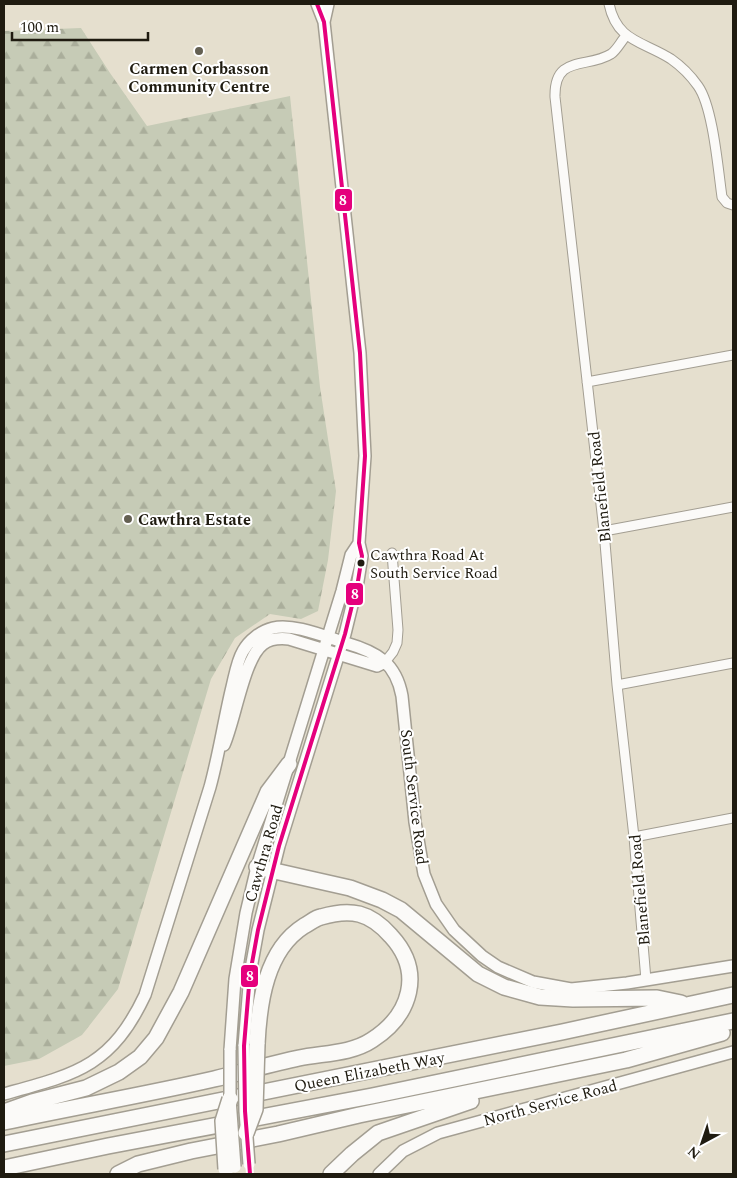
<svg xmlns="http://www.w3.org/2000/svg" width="737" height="1178" font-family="Spectral,serif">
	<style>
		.forest { fill: url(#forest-firs) }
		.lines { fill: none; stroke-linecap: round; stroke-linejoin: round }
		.street-casing { stroke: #a39e92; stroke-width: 11 }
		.secondary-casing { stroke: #a39e92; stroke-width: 14 }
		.highway-casing { stroke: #a39e92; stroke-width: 18 }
		.street { stroke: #fbfaf8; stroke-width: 9 }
		.secondary { stroke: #fbfaf8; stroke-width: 11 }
		.highway { stroke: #fbfaf8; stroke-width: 15 }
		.secondary-bridge-casing { stroke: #a39e92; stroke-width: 14; stroke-linecap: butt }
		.highway-bridge-casing { stroke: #a39e92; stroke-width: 18; stroke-linecap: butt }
		.secondary-bridge { stroke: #fbfaf8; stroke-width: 11 }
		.highway-bridge { stroke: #fbfaf8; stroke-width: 15 }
		.bus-1-casing { stroke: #fff; stroke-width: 8 }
		.bus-1 { stroke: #e5007d; stroke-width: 4 }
		.poi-dot { fill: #646052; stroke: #fff; stroke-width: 2 }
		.bus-dot { fill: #1f1b10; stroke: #fff; stroke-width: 2 }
		.labels { text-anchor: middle; stroke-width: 4; stroke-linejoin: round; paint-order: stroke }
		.bus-label { font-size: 15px; fill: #1f1b10; stroke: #fff; text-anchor: start }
		.poi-label { font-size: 16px; font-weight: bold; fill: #1f1b10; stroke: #fff }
		.street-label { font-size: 16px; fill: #1f1b10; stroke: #fff }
		.line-badge { stroke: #fff; stroke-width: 2 }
		.badge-label { font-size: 14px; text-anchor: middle; font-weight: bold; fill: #fff }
	</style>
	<defs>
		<pattern id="forest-firs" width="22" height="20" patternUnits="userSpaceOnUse" patternTransform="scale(1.25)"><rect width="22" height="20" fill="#c6cbb6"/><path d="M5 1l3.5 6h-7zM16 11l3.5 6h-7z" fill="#aaae9b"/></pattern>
	</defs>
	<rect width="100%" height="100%" fill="#e5dfce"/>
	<!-- forest -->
	<path class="forest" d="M81,28L110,73L147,126L290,96L320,387L336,491L328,560L318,611L301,619L270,614L235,638L211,679L118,989L82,1035L39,1059L4,1066V31Z"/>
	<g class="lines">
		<defs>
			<path id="street" d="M609,4C617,42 643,41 671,59C681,66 691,76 698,86C713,107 718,169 722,197L727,203L733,205
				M626,36C621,41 617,50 611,54C587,69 554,54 555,97L604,531L617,685L634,837L646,980
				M587,382L733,355
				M604,531L733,507
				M385,662L393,652L397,643L398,630L392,553
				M617,685L733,663
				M634,837L733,818"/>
			<path id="secondary" d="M324,22L328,4
				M224,745C235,720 244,658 263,644C271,638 280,638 289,639L377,666L385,662
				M244,1046L250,974L258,930L279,846L345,634L358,581L362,556L359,543L365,456L360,353L324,22L317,4
				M230,1050L235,979L246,913L257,867L342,591L351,555L359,543
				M4,1094C76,1074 111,1067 145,995L210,787C219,754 224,720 232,687C235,675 237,661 243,651C249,640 261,631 273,628C294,623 326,637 346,643C377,652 396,663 402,696L415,822L424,874L436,904L454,930L482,956L498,967L533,982L571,989L627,983L733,966
				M379,1174L403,1151L438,1133L733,1052"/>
			<path id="highway" d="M257,867L350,888L382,900L401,910L478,974L504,987L540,997L573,999L657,998L681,1003
				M4,1112L32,1102L86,1088L119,1072L140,1057L156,1038L181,992L268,792L289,764
				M4,1122C74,1107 144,1095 214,1079C243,1072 271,1064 299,1058C323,1053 351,1054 372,1040C411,1015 424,972 391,936C370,912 351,908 321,917C315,918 310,923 304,926C266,950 259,1002 257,1044
				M4,1144L562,1032L733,995
				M4,1168L108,1146L372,1096L733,1021
				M118,1174L138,1164L191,1151L278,1134L359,1115L626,1060L722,1033
				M331,1174L352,1154L378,1133L471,1101"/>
		</defs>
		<!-- street casing -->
		<use href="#street" class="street-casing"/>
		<!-- secondary casing -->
		<use href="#secondary" class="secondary-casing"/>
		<!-- highway casing -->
		<use href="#highway" class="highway-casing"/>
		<!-- street -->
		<use href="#street" class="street"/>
		<!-- secondary -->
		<use href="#secondary" class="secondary"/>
		<!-- highway -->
		<use href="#highway" class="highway"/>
		<defs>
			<path id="secondary-bridge" d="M244,1046L245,1111L249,1164
				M230,1050V1099L235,1167"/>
			<path id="highway-bridge" d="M246,1133L255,1109L257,1044
				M226,1169L223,1121L230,1099"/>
		</defs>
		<!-- secondary-bridge casing -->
		<use href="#secondary-bridge" class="secondary-bridge-casing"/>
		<!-- highway-bridge casing -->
		<use href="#highway-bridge" class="highway-bridge-casing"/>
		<!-- secondary-bridge -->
		<use href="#secondary-bridge" class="secondary-bridge"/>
		<!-- highway-bridge -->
		<use href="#highway-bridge" class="highway-bridge"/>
		<defs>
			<path id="bus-1" d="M250,1174L245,1111L244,1046L250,974L258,930L279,846L345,634L358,581L362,556L359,543L365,456L360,353L324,22L317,4"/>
		</defs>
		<!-- bus-1 casing -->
		<use href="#bus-1" class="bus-1-casing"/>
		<!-- bus-1 -->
		<use href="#bus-1" class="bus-1"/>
	</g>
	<!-- markers -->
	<g class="poi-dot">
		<circle cx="199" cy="51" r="5"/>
		<circle cx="128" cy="519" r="5"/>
	</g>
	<circle class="bus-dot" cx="361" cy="563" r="4.5"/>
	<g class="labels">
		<!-- bus labels -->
		<g class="bus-label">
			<text x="370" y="560">Cawthra Road At<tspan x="370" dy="18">South Service Road</tspan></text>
		</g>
		<!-- poi labels -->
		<g class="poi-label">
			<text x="199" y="74">Carmen Corbasson<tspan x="199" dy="18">Community Centre</tspan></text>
			<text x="138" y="525" text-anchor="start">Cawthra Estate</text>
		</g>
		<!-- street labels -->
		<g class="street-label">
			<text transform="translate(599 487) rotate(-96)" y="6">Blanefield Road</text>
			<text transform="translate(415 797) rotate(83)" y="6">South Service Road</text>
			<text transform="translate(263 853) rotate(-74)" y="6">Cawthra Road</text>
			<text transform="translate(639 890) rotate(-95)" y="6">Blanefield Road</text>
			<text transform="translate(369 1071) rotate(-11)" y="6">Queen Elizabeth Way</text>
			<text transform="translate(550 1102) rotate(-15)" y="6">North Service Road</text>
		</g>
	</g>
	<g class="line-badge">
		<rect x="334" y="188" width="19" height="24" rx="5" fill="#e5007d"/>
		<rect x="345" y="582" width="19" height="24" rx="5" fill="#e5007d"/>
		<rect x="240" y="964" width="19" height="24" rx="5" fill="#e5007d"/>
	</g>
	<g class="badge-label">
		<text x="343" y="205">8</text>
		<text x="355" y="599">8</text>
		<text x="250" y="981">8</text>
	</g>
	<!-- border -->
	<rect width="737" height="1178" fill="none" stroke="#1f1b10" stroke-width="10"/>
	<!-- north arrow -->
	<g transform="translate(702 1143) rotate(220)" stroke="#ffffff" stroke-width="4" paint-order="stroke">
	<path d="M0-4L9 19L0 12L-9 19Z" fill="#1f1b10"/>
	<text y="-8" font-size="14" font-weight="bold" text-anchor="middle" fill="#1f1b10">N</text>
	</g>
	<!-- scale -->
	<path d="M12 32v8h136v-8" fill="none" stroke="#1f1b10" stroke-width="2.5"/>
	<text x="20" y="32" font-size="15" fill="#1f1b10" stroke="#ffffff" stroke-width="4" paint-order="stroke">100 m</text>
</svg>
